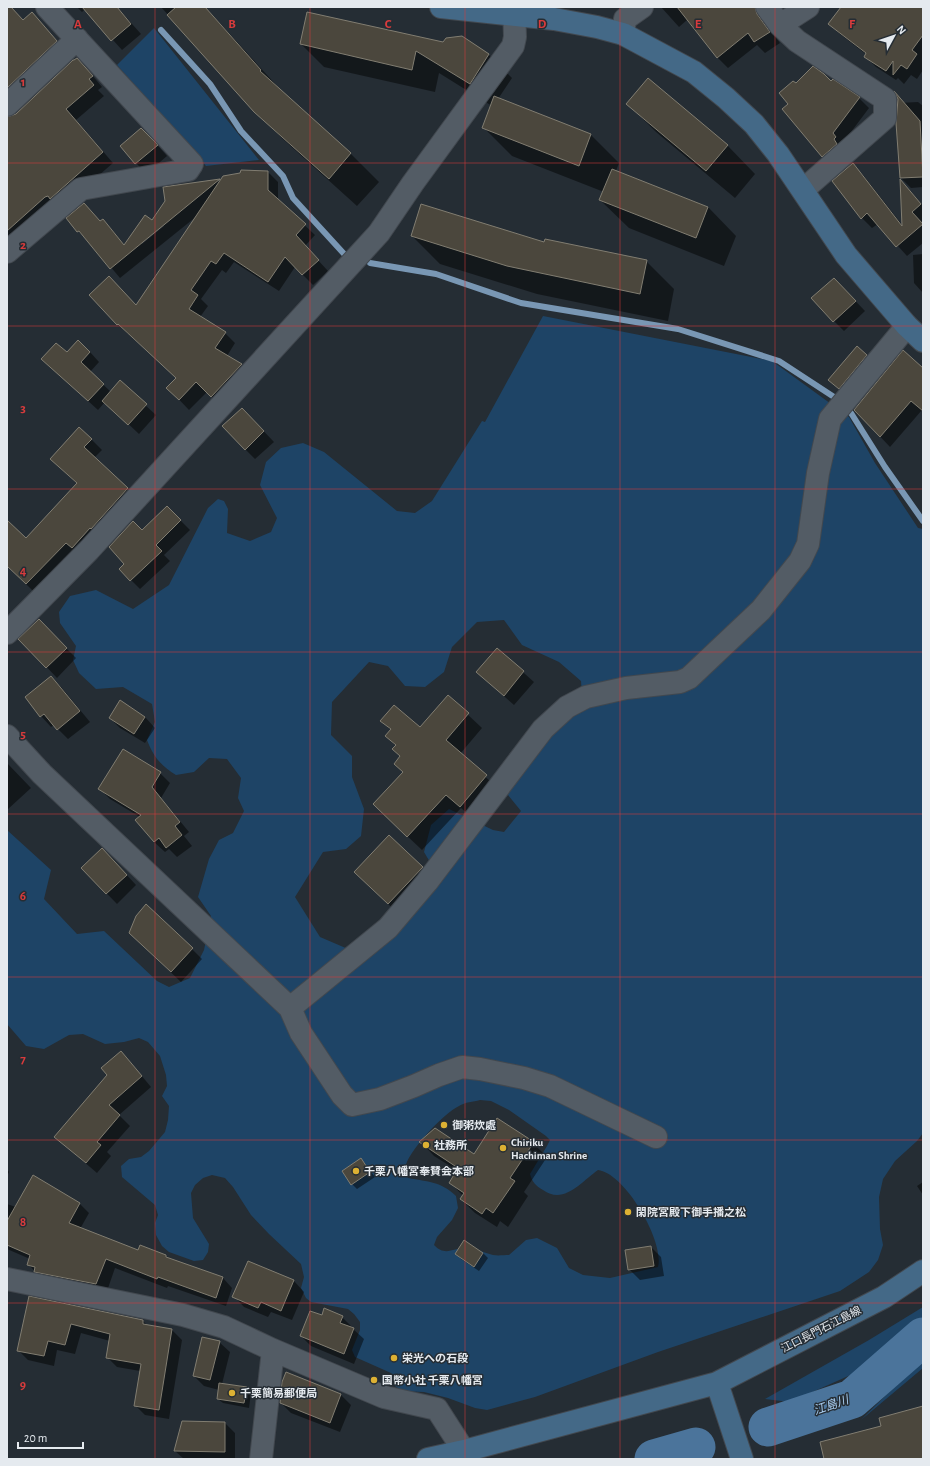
<svg xmlns="http://www.w3.org/2000/svg" width="930" height="1466" font-family="'Alegreya Sans','Noto Sans JP',sans-serif">
	<style>
		.green { fill: #1e4466; fill-rule: evenodd }
		.shadow { fill: #0007; fill-rule: evenodd }
		.lines { fill: none; stroke-linecap: round; stroke-linejoin: round }
		.stream { stroke: #7997b4; stroke-width: 6 }
		.river { stroke: #4b749b; stroke-width: 39 }
		.building { fill: #4b473d; stroke: #817d71 }
		.street-casing { stroke: #42484f; stroke-width: 24 }
		.secondary-casing { stroke: #42484f; stroke-width: 24 }
		.street { stroke: #535c65; stroke-width: 22 }
		.secondary { stroke: #446987; stroke-width: 22 }
		.grid { fill: none; stroke: #d83b3c; stroke-width: 1; stroke-opacity: 0.55 }
		.poi-dot { fill: #ddb133; stroke: #252d34; stroke-width: 1.5 }
		.labels { text-anchor: middle; stroke-width: 3; stroke-linejoin: round; paint-order: stroke }
		.poi-label { font-size: 11px; font-weight: bold; fill: #e5eaef; stroke: #252d34; text-anchor: start }
		.street-label { font-size: 11px; fill: #e5eaef; stroke: #252d34 }
		.water-label { font-size: 12px; font-style: italic; fill: #acd1f4; stroke: #252d34 }
		.grid-label { font-size: 13px; text-anchor: middle; font-weight: bold; fill: #d83b3c; stroke: #252d34; stroke-width: 3; stroke-linejoin: round; paint-order: stroke }
	</style>
	<rect width="100%" height="100%" fill="#252d34"/>
	<!-- green -->
	<path class="green" d="M154,28L259,160L206,166L117,65Z
		M543,316L772,361L849,417L875,463L918,528L923,529V1133L917,1141L895,1161L883,1179L879,1197L880,1229L883,1245L878,1260L869,1272L840,1291L658,1352L535,1397L487,1410L475,1408L448,1398L424,1392L402,1391L395,1386L394,1378L391,1373L355,1357L352,1350L360,1330V1322L354,1314L348,1309L311,1302L306,1298L301,1288L304,1277L301,1264L269,1234L251,1215L233,1187L225,1178L212,1175L203,1178L195,1185L191,1193L193,1218L209,1244L208,1252L203,1260L194,1261L169,1252L162,1246L156,1235L155,1223L158,1215L155,1205L122,1177L121,1166L129,1159L141,1157L149,1151L165,1132L168,1120L169,1106L162,1096L167,1086L166,1075L160,1056L148,1042L139,1038L124,1042L105,1044L83,1034L69,1035L44,1049L26,1046L7,1024V830L51,870L44,899L77,934L104,931L157,981L169,987L190,978L204,950L211,916L198,897L209,859L219,840L233,833L244,811L238,798L241,778L227,759L209,758L194,772L176,775C161,766 153,756 147,740L155,722L152,704L123,687L96,689L79,673L73,660L76,646L60,623L59,612L70,596L96,590L133,609L169,585L208,508L218,499L224,501L228,509L227,533L250,541L271,532L277,518L260,485L266,462L281,448L303,443L324,452L397,511L415,513L432,501L482,421L485,422ZM504,620L522,645L559,662L581,681L583,709L553,729L504,790L521,811L504,832L493,830L449,809L431,825L424,852L440,879L348,949L320,937L295,897L323,852L346,849L361,836L364,809L352,777V756L331,735L332,702L369,662L388,666L405,686L425,687L444,672L452,647L477,622ZM480,1100L491,1101L509,1110L546,1136L550,1140L547,1146L530,1174C532,1182 536,1186 543,1190C564,1205 581,1182 598,1170C625,1173 665,1242 658,1267L610,1278L583,1275L569,1268L557,1248L537,1238L526,1240L509,1255C504,1255 498,1256 493,1255C485,1253 477,1249 469,1248C455,1246 446,1258 434,1245L437,1237L452,1220L458,1208L456,1196C440,1181 429,1182 408,1178C407,1175 405,1172 405,1169C406,1153 444,1113 459,1106C465,1102 473,1102 480,1100Z
		M923,1307V1321L855,1373L790,1402L765,1399L869,1340Z
		M923,1358V1368L861,1420Z"/>
	<!-- shadow -->
	<path class="shadow" d="M7,7H11L24,21L32,14L66,51L7,108Z
		M77,7H117L141,34L122,50L85,9L82,12Z
		M161,7H205L289,99L351,154L379,182L357,206L284,140L255,111Z
		M661,7H772L767,26L780,43L765,53L757,45L728,68L717,57L687,20L679,27Z
		M842,7H923V59L922,60L923,70L917,79L911,75L904,84L898,78L896,80L876,67L865,56L867,55L840,34L829,24Z
		M461,37L489,55L512,78L498,99L591,135L619,163L616,171L708,207L736,236L724,266L629,228L600,200L604,192L512,156L484,128L492,106L439,73L435,92L324,67L301,44L443,43Z
		M87,69L102,87L98,90L104,96L76,120L113,163L61,208L7,238V118H10Z
		M832,82L859,98L869,108L842,144L832,166L823,156L790,104L796,85Z
		M918,102L923,106V187L911,188L901,178L898,103Z
		M628,104L727,145L755,174L735,198L656,132Z
		M152,139L167,156L146,174L121,146Z
		M852,165L863,175L903,226L910,191L923,206V221L922,222L923,224V243L907,256L878,224L872,228L862,218Z
		M268,172L278,182V200L315,235L305,246L328,271L313,285L295,267L279,291L234,262L226,273L222,270L201,299L208,306L200,317L225,333L235,343L227,356L241,365L251,375L222,407L207,392L189,410L168,388L177,378L129,334H128L90,295L136,307L197,216L120,278L88,240L78,231L84,204L101,222L103,220L112,230L125,246L152,221L166,201L165,188L220,181ZM163,225L164,226L142,244V242Z
		M412,236L545,243L646,261L674,289L668,321L537,294L440,264Z
		M923,254V293L914,283L913,255Z
		M844,289L865,311L844,331L834,321Z
		M90,352L99,362L90,372L111,392L120,382L156,415L139,434L105,402L98,410L42,359Z
		M866,355L876,366L840,390L830,380Z
		M923,369V411L922,410L890,447L855,410Z
		M252,419L274,442L255,459L245,449Z
		M80,428L102,450L94,458L137,499L36,594L7,565V525L26,540L78,484L61,469Z
		M167,507L190,530L164,555L170,561L140,589L120,569L126,564L142,531Z
		M39,621L76,658L57,678L20,639Z
		M497,649L534,682L514,705L477,672Z
		M51,677L61,687L90,722L68,739L54,725L51,727L41,716L26,697Z
		M448,696L482,728L460,754L500,790L475,820L461,808L422,850L388,818L404,772L401,757L396,746L386,736L391,730L382,721L420,728Z
		M145,717L155,728L145,743L120,728L110,718Z
		M7,763L31,788L7,810Z
		M160,773L170,783L161,798L189,832L184,836L192,846L177,857L169,849L165,852L154,842L137,820L140,817L110,799L100,789Z
		M112,859L136,885L117,904L82,868Z
		M422,867L437,883L404,919L370,887Z
		M140,943L192,949L202,959L181,982Z
		M131,1063L151,1087L119,1115L130,1126L107,1152L111,1156L97,1173L55,1137L109,1075Z
		M421,1142L474,1155L533,1143L547,1157L524,1192L528,1196L508,1227L500,1221L497,1227L475,1213L461,1199L463,1196L450,1182L458,1171L434,1156Z
		M361,1159L375,1177L357,1189L352,1184Z
		M7,1169L9,1172L7,1176Z
		M33,1176L80,1204L89,1213L80,1229L139,1252L166,1255L170,1260L223,1278L232,1288L226,1306L168,1286L167,1288L115,1268L106,1294L44,1281L28,1264L30,1259L7,1249V1204L16,1207Z
		M923,1182V1195L917,1186Z
		M651,1247L661,1257L664,1276L640,1280L629,1269Z
		M483,1253L488,1258L479,1271L461,1259L457,1254Z
		M248,1262L294,1281L304,1292L292,1320L271,1312L268,1317L244,1307L234,1296Z
		M29,1297L143,1321L148,1326L172,1330L182,1340L169,1419L145,1415L135,1405L140,1371L117,1367L107,1357L110,1341L81,1333L75,1354L57,1350L54,1366L28,1360L18,1350Z
		M322,1317H342L352,1327V1328L364,1339L354,1364L311,1346L301,1336Z
		M219,1342L230,1352L222,1384L246,1388L251,1393L249,1408L223,1403L218,1399L219,1390L204,1386L194,1376Z
		M341,1395L351,1405L340,1432L291,1413L281,1403Z
		M225,1423L235,1433V1459H184L175,1451Z"/>
	<g class="lines">
		<!-- stream -->
		<path class="stream" d="M161,30L210,84L241,131L283,176L293,198L346,256
			M370,263L436,274L521,303L678,329L779,361L834,397
			M851,413L885,467L923,521"/>
		<!-- river -->
		<path class="river" d="M768,1427L852,1399L923,1337
			M654,1459L696,1447"/>
	</g>
	<!-- building -->
	<path class="building" d="M7,7H11L23,20L32,12L57,41L7,88Z
		M82,7H117L131,24L111,41Z
		M176,7H205L261,70L260,71L351,153L329,179L254,112L167,15Z
		M677,7H755L757,14L770,32L754,42L748,33L717,58Z
		M841,7H923V35L912,50L917,54L907,69L901,65L893,75V61L886,71L864,57L866,53L828,24Z
		M307,12L443,42L446,38L462,36L489,54L470,84L416,51L412,70L300,44Z
		M77,58L93,76L89,79L94,85L66,109L103,152L50,199L48,196L45,197L7,231V117L16,114L73,60H74Z
		M813,66L824,74L831,81L833,79L860,97L833,133L836,137L834,139L837,144L822,157L782,109L788,104L779,93L793,81L796,83Z
		M648,78L728,145L706,171L626,104Z
		M894,91L920,121L923,177L900,178L896,123L898,99Z
		M494,96L591,134L579,166L482,128Z
		M141,128L158,145L135,164L120,146Z
		M853,163L902,226L900,179L921,204L912,212L923,224L896,247L867,213L861,219L832,181Z
		M612,169L708,207L696,238L599,200Z
		M241,170L268,171V190L306,224L296,235L319,260L302,275L285,257L268,282L224,253L216,264L211,261L191,290L198,295L189,309L226,332L215,348L242,364L211,397L196,382L179,400L166,388L176,378L118,324L117,325L89,295L109,276L136,305L223,176L240,173Z
		M220,179L110,269L79,231L77,232L66,218L84,203L100,221L103,219L124,245L145,215L152,220L165,201L163,187Z
		M421,204L544,242L545,239L647,260L640,294L507,266L411,236Z
		M834,278L856,301L833,322L811,298Z
		M78,340L90,352L81,362L104,384L88,401L41,359L56,343L67,352Z
		M857,346L867,355L839,389L828,380Z
		M903,350L923,368V411L911,401L880,437L854,410Z
		M120,380L147,404L128,425L102,401Z
		M242,408L264,431L245,450L222,426Z
		M79,427L92,439L84,447L128,488L91,529L90,528L72,548L66,543L26,584L7,566V520L26,538L77,483L50,459Z
		M167,506L181,520L156,545L162,551L130,581L119,569L124,564L109,547L133,521L142,530Z
		M39,619L67,648L46,668L18,639Z
		M497,648L524,671L504,696L476,672Z
		M51,676L80,711L57,730L44,714L40,717L25,697Z
		M448,695L469,713L446,740L487,775L460,807L446,795L407,837L373,804L403,772L394,764L400,756L392,749L396,745L385,736L391,729L380,721L394,705L420,727Z
		M120,700L145,717L134,734L109,718Z
		M123,749L161,772L152,787L180,822L175,826L182,835L166,848L159,838L154,842L135,820L141,815L98,789Z
		M389,835L423,867L388,904L354,872Z
		M102,848L127,875L106,894L81,868Z
		M146,904L193,948L171,972L129,933L136,916Z
		M121,1051L142,1076L109,1105L120,1115L97,1142L101,1145L86,1163L54,1137L107,1075L101,1068Z
		M497,1118L534,1142L510,1178L515,1181L493,1213L486,1208L482,1214L460,1199L464,1193L449,1183L458,1168L419,1142L435,1128L474,1154Z
		M361,1158L370,1172L351,1185L342,1171Z
		M33,1175L80,1203L69,1223L138,1250L140,1245L166,1255V1257L223,1277L216,1298L158,1277L157,1279L106,1259L96,1284L34,1272L35,1267L27,1265L30,1255L7,1245V1221Z
		M464,1240L483,1253L474,1267L455,1254Z
		M651,1246L654,1266L628,1270L625,1250Z
		M248,1261L294,1280L281,1311L261,1302L258,1308L232,1297Z
		M29,1296L143,1320V1324L172,1329L159,1410L134,1406L141,1364L106,1358L110,1334L71,1324L65,1345L48,1341L44,1356L17,1351Z
		M324,1308L343,1316L340,1323L354,1328L344,1354L300,1336L310,1311L322,1315Z
		M202,1337L220,1341L210,1380L193,1376Z
		M286,1372L341,1394L330,1423L280,1403L282,1382Z
		M219,1383L247,1387L244,1403L217,1399Z
		M923,1406V1459H824L820,1442L881,1426L879,1418Z
		M182,1421L225,1422V1452L174,1451Z"/>
	<g class="lines">
		<defs>
			<path id="street" d="M767,7L780,25
				M623,34L625,19L642,7
				M7,105L77,39
				M803,190L885,118V99L797,41L780,25L808,7
				M7,252L81,189L188,170L192,164L47,7
				M7,633L89,550L379,233L413,183L513,46L515,37L514,7
				M7,736L42,774L290,1008L388,928L427,882L543,729L567,707L586,697L626,688L680,682L689,678L761,610L800,561L808,544L818,473L830,419L907,326
				M290,1008L301,1033L342,1095L352,1105L380,1099L414,1086L439,1075L462,1067L480,1069L524,1078L550,1086L656,1137
				M7,1279L183,1315L224,1327L273,1350L384,1397L437,1409L464,1451
				M261,1459L273,1350"/>
			<path id="secondary" d="M441,7L554,19L597,27L623,34L694,72L726,98L754,124L778,154L846,255L907,326L923,341
				M717,1383L742,1459
				M428,1459L464,1451L717,1383L884,1297L923,1271"/>
		</defs>
		<!-- street casing -->
		<use href="#street" class="street-casing"/>
		<!-- secondary casing -->
		<use href="#secondary" class="secondary-casing"/>
		<!-- street -->
		<use href="#street" class="street"/>
		<!-- secondary -->
		<use href="#secondary" class="secondary"/>
	</g>
	<!-- grid -->
	<path class="grid" d="M155,7V1459M310,7V1459M465,7V1459M620,7V1459M775,7V1459M7,163H923M7,326H923M7,489H923M7,652H923M7,814H923M7,977H923M7,1140H923M7,1303H923"/>
	<!-- markers -->
	<g class="poi-dot">
		<circle cx="444" cy="1125" r="4"/>
		<circle cx="426" cy="1145" r="4"/>
		<circle cx="503" cy="1148" r="4"/>
		<circle cx="356" cy="1171" r="4"/>
		<circle cx="628" cy="1212" r="4"/>
		<circle cx="394" cy="1358" r="4"/>
		<circle cx="374" cy="1380" r="4"/>
		<circle cx="232" cy="1393" r="4"/>
	</g>
	<g class="labels">
		<!-- poi labels -->
		<g class="poi-label">
			<text x="452" y="1129">御粥炊處</text>
			<text x="511" y="1146">Chiriku<tspan x="511" dy="13">Hachiman Shrine</tspan></text>
			<text x="434" y="1149">社務所</text>
			<text x="364" y="1175">千栗八幡宮奉賛会本部</text>
			<text x="636" y="1216">閑院宮殿下御手播之松</text>
			<text x="402" y="1362">栄光への石段</text>
			<text x="382" y="1384">国幣小社 千栗八幡宮</text>
			<text x="240" y="1397">千栗簡易郵便局</text>
		</g>
		<!-- street labels -->
		<g class="street-label">
			<text transform="translate(821 1329) rotate(-27)" y="4">江口長門石江島線</text>
		</g>
		<!-- water labels -->
		<g class="water-label">
			<text transform="translate(831 1405) rotate(-19)" y="4">江島川</text>
		</g>
	</g>
	<g class="grid-label">
		<text x="78" y="28">A</text>
		<text x="232" y="28">B</text>
		<text x="388" y="28">C</text>
		<text x="542" y="28">D</text>
		<text x="698" y="28">E</text>
		<text x="852" y="28">F</text>
		<text x="23" y="86">1</text>
		<text x="23" y="249">2</text>
		<text x="23" y="412">3</text>
		<text x="23" y="575">4</text>
		<text x="23" y="738">5</text>
		<text x="23" y="900">6</text>
		<text x="23" y="1063">7</text>
		<text x="23" y="1226">8</text>
		<text x="23" y="1389">9</text>
	</g>
	<!-- border -->
	<rect width="930" height="1466" fill="none" stroke="#e5eaef" stroke-width="16"/>
	<!-- north arrow -->
	<g transform="translate(894 36) rotate(50)" stroke="#252d34" stroke-width="3" paint-order="stroke">
	<path d="M0-3L7 15L0 10L-7 15Z" fill="#e5eaef"/>
	<text y="-6" font-size="11" font-weight="bold" text-anchor="middle" fill="#e5eaef">N</text>
	</g>
	<!-- scale -->
	<path d="M18 1442v6h65v-6" fill="none" stroke="#e5eaef" stroke-width="2"/>
	<text x="24" y="1442" font-size="12" fill="#e5eaef" stroke="#252d34" stroke-width="3" paint-order="stroke">20 m</text>
</svg>
